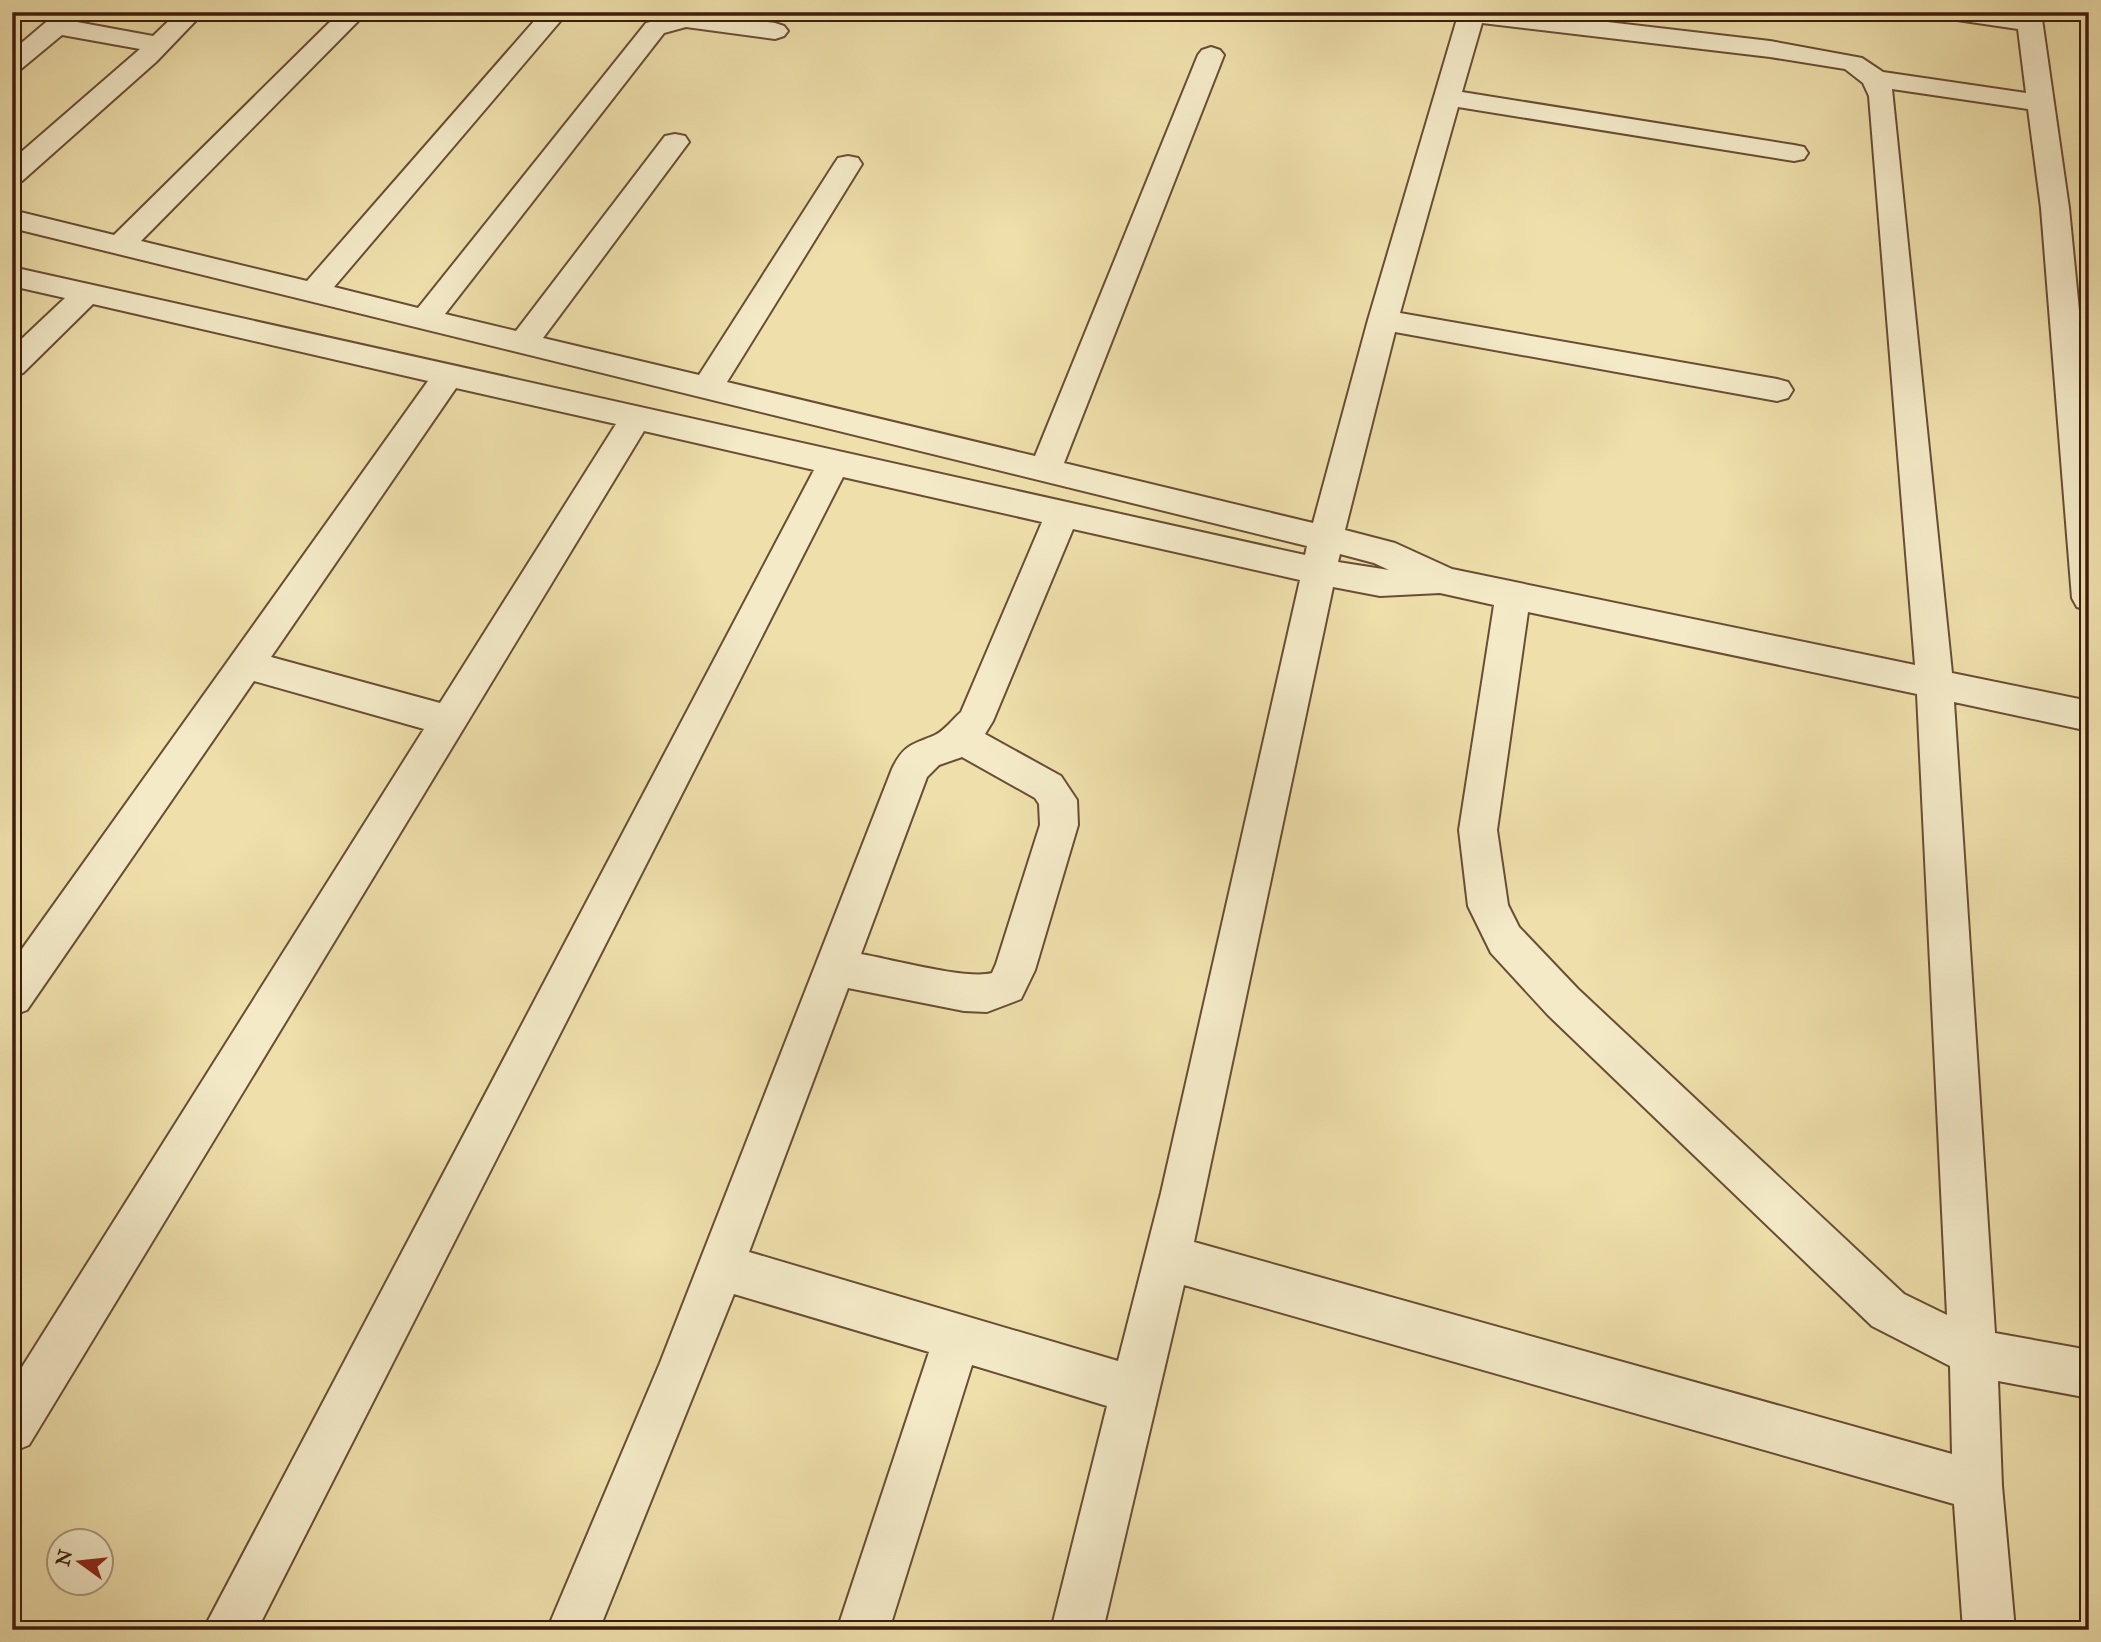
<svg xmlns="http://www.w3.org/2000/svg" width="2101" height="1642" font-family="'IM FELL Great Primer',serif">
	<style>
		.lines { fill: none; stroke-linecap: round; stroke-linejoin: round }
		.minor-casing { stroke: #694d34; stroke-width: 4 }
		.minor { fill: #f4eac8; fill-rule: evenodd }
	</style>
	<rect width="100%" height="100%" fill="#eedfab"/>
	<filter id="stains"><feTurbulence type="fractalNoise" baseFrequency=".00286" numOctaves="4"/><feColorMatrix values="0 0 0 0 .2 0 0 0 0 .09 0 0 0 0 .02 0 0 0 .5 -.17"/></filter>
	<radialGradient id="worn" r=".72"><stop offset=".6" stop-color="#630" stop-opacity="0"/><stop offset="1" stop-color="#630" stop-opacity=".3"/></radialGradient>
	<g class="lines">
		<defs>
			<path id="minor" d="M58,12H86L77,22L153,36L178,12H204L156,62L22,181L12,183V160L140,49L62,35L21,69L12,72V51Z
				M340,12H367L141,241L307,281L542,12H568L334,287L418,308L646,23L691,12L775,23L784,26L788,31L784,36L775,39L686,27L664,33L445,314L516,331L665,136L675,134L685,136L689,142L543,338L699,375L834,164L838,158L848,156L858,158L862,164L727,382L1035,456L1198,55L1202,50L1211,47L1220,50L1224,55L1064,463L1313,523L1368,320L1459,12H1521L1770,41L1862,58L1883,72L2026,93L2018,29L1957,20L1948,17L1945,12H2041L2069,208L2089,413V611L2077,607L2072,598L2041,208L2028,109L1892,89L1952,673L2089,701V731L1954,702L1995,1333L2089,1350V1398L1998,1381L2002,1486L2015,1630H1963L1954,1504L1184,1285L1103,1630H1051L1107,1406L972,1365L889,1630H837L929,1352L734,1294L599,1630H547L660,1363L892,769C904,744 912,745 935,735C944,731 953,719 961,712L1042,522L843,477L257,1630H203L814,470L644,431L29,1445L12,1452V1383L424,729L254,681L27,1010L12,1016V963L428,381L93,304L23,373L12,376V348L65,298L12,286V267L1305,555L1307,546L12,228V210L114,235ZM1482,23L1770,57L1845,69L1863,83L1869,96L1915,665L1452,569L1395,543L1345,530L1395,332L1777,401L1788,398L1793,390L1788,382L1777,379L1400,313L1458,107L1794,161L1804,159L1808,153L1804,147L1794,145L1462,92ZM456,388L616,424L440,703L271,657ZM1073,529L1300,580L1161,1193L1118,1361L749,1252L848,988L964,1011L987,1012L1021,999L1035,970L1078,825L1077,800L1061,776L985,734L993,721ZM1340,554L1374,563L1389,570L1338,562ZM1333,587L1380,596L1440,593L1494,605L1459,830L1468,906L1491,953L1548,1015L1872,1326L1950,1366L1952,1454L1194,1242ZM1528,612L1917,694L1947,1315L1904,1294L1578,989L1519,927L1508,905L1497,830ZM962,757L1035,798L1039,804L1040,825L996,964L992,973C966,980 890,959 861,954L927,777L939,765Z"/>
		</defs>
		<!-- minor casing -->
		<use href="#minor" class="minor-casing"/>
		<!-- minor -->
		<use href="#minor" class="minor"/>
	</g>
	<!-- margin -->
	<rect width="2101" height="1642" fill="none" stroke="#eedfab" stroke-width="42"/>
	<rect x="14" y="14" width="2073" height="1614" fill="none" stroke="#3d1c0d" stroke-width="3.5"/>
	<rect x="21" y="21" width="2059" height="1600" fill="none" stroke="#3d1c0d" stroke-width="2"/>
	<!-- north arrow -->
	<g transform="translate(80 1562) rotate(285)"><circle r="33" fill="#f4eac8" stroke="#ab987d" stroke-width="2"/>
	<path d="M0-5L12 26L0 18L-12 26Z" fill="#8f2418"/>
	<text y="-10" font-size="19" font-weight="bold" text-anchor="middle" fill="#3d1c0d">N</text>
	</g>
	<rect width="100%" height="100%" filter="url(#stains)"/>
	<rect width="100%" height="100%" fill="url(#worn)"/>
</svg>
